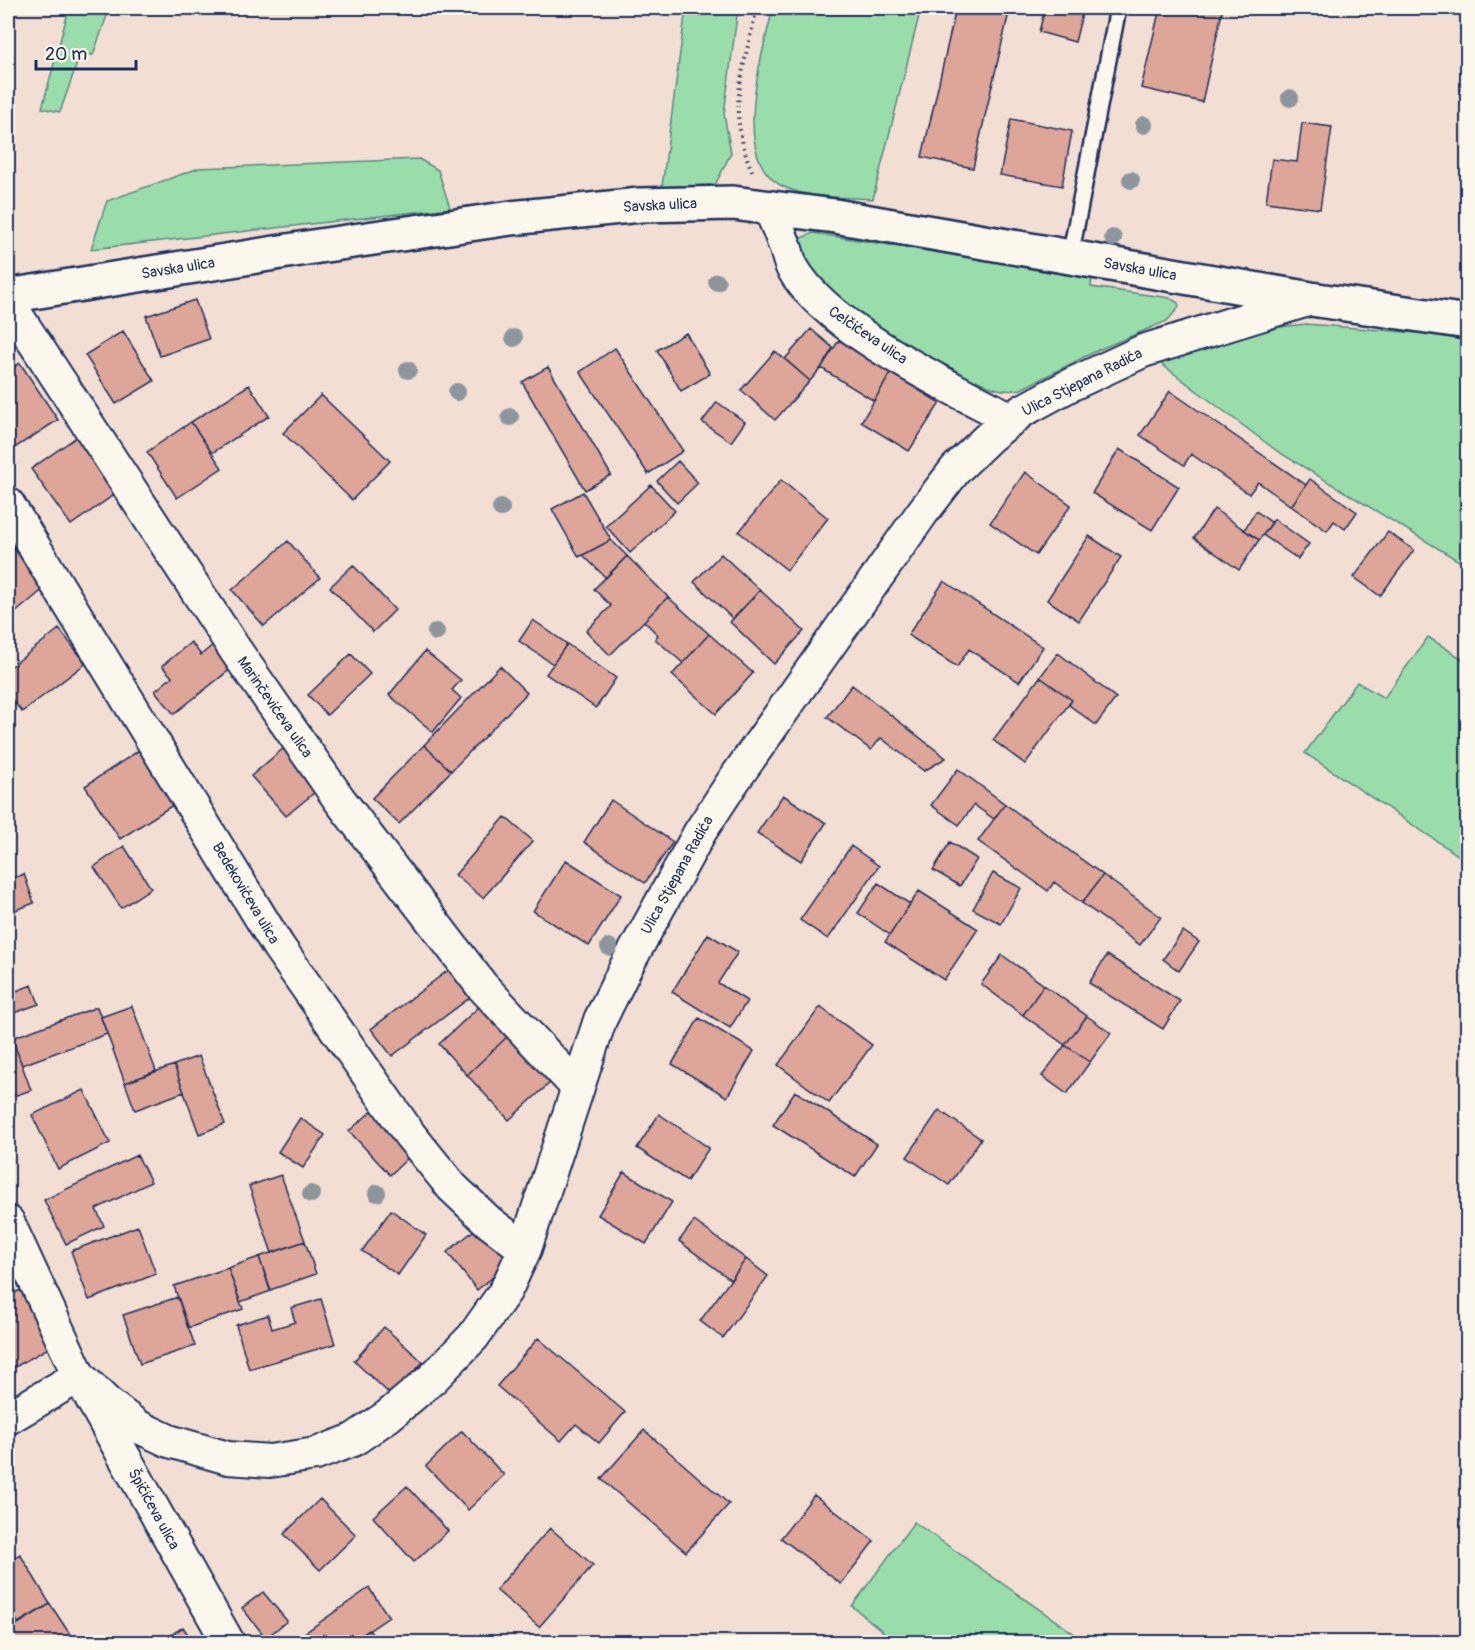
<svg xmlns="http://www.w3.org/2000/svg" width="1475" height="1650" font-family="Pangolin,sans-serif">
	<style>
		.green { fill: #99deaa; stroke: #5a8684; stroke-width: 1.5 }
		.building { fill: #dea599; stroke: #1b2f5e; stroke-width: 1.5 }
		.lines { fill: none; stroke-linecap: round; stroke-linejoin: round }
		.lane-casing { stroke: #1b2f5e; stroke-width: 20 }
		.street-casing { stroke: #1b2f5e; stroke-width: 36 }
		.secondary-casing { stroke: #1b2f5e; stroke-width: 38 }
		.path { stroke: #1b2f5e; stroke-width: 4; stroke-dasharray: 1.5 4.5; stroke-linecap: butt }
		.lane { stroke: #fbf7ec; stroke-width: 15 }
		.street { stroke: #fbf7ec; stroke-width: 32 }
		.secondary { stroke: #fbf7ec; stroke-width: 33 }
		.tree { fill: #8d969d }
		.labels { text-anchor: middle; stroke-width: 5; stroke-linejoin: round; paint-order: stroke }
		.street-label { font-size: 15px; fill: #1b2f5e; stroke: #fbf7ec }
	</style>
	<rect width="100%" height="100%" fill="#f2ded3"/>
	<filter id="ink" filterUnits="userSpaceOnUse"><feTurbulence type="fractalNoise" baseFrequency=".0167" numOctaves="2"/><feDisplacementMap in="SourceGraphic" scale="12" xChannelSelector="R" yChannelSelector="G"/><feConvolveMatrix kernelMatrix="1 2 1 2 8 2 1 2 1" color-interpolation-filters="sRGB"/></filter>
	<g filter="url(#ink)">
		<!-- green -->
		<path class="green" d="M69,8H127L125,13L109,10L93,55H80L60,112L42,108Z
			M686,8H738L724,114L731,153L715,185L662,187Z
			M773,8H921L873,199C844,197 808,199 782,186C729,158 763,52 773,8Z
			M419,159L438,170L450,208L91,249L107,201L199,168Z
			M813,233L1092,277L1091,287L1170,298L1178,303L1179,307L1167,321L1098,350L1021,389C1004,393 991,388 976,380L970,387L876,330L812,278L798,244L801,238Z
			M1306,324L1430,334L1467,341V566L1277,451L1160,363L1225,339L1262,329Z
			M1428,637L1467,662V861L1305,753L1357,682L1384,698Z
			M914,1522L1086,1642H896L852,1606Z"/>
		<!-- building -->
		<path class="building" d="M956,8H1010L973,168L922,157Z
			M1045,8H1075L1083,10L1075,42L1039,32Z
			M1160,8H1223L1202,102L1141,88Z
			M1011,119L1072,131L1062,186L1000,175Z
			M1302,123L1332,127L1320,209L1266,202L1272,159L1297,162Z
			M195,300L209,339L160,356L146,316Z
			M811,329L833,348L821,368L810,381L785,359Z
			M123,331L154,381L116,404L85,355Z
			M686,333L710,374L681,391L657,350Z
			M839,340L891,373L874,401L821,368Z
			M615,348L683,451L648,474L580,372Z
			M775,351L810,381L775,420L741,390Z
			M20,363L58,420L13,449L8,440V371Z
			M548,367L611,475L585,490L522,382Z
			M891,373L940,403L909,451L861,422Z
			M249,385L269,416L212,453L191,422Z
			M1170,391L1306,485L1291,506L1258,482L1249,494L1191,454L1184,465L1140,435Z
			M321,395L390,461L352,500L283,433Z
			M717,402L745,422L731,442L702,422Z
			M191,422L222,468L177,498L147,452Z
			M78,436L118,492L71,525L31,469Z
			M1119,449L1179,487L1152,530L1092,493Z
			M678,461L698,483L677,503L657,481Z
			M1025,472L1071,505L1036,555L990,523Z
			M1310,479L1357,512L1345,529L1334,521L1327,531L1291,506Z
			M781,480L828,518L787,570L739,532Z
			M651,485L675,511L630,553L606,526Z
			M583,492L611,540L579,557L552,509Z
			M1214,509L1259,540L1239,570L1194,538Z
			M1256,511L1272,523L1259,540L1244,530Z
			M1274,519L1309,544L1298,559L1263,535Z
			M1388,532L1414,550L1380,596L1354,577Z
			M1089,536L1121,557L1079,621L1047,600Z
			M611,540L627,556L606,578L583,555Z
			M288,541L320,578L264,626L232,590Z
			M14,549L46,587L8,619V554Z
			M721,554L760,590L733,619L694,582Z
			M627,556L668,597L610,655L586,631L611,606L594,589Z
			M353,565L395,610L373,632L330,587Z
			M944,581L1043,647L1019,682L969,649L957,667L908,635Z
			M760,590L804,631L774,664L730,622Z
			M668,597L709,634L683,663L655,639L658,635L644,621Z
			M533,620L567,644L553,664L519,641Z
			M59,629L86,663L22,712L8,694V669Z
			M709,634L753,673L716,714L672,675Z
			M191,642L201,655L215,643L233,667L174,714L155,691L172,677L162,666Z
			M567,644L616,678L596,708L546,674Z
			M425,651L461,680L452,690L461,698L433,732L389,695Z
			M1058,653L1116,698L1096,725L1069,705L1072,700L1040,677Z
			M351,654L370,674L327,715L308,695Z
			M500,666L527,693L451,771L424,745Z
			M1040,677L1072,700L1025,764L993,740Z
			M852,685L946,758L924,771L881,738L871,750L827,717Z
			M424,745L451,771L399,824L372,798Z
			M285,747L320,788L286,816L251,776Z
			M141,749L176,803L120,839L85,786Z
			M958,769L1005,804L994,819L974,805L959,825L931,805Z
			M783,795L826,823L801,861L757,833Z
			M611,800L673,842L645,883L584,842Z
			M1005,804L1103,875L1082,903L1054,882L1048,891L978,841Z
			M505,817L533,841L483,898L455,875Z
			M950,842L977,859L960,886L933,870Z
			M124,846L151,888L121,908L94,867Z
			M851,846L879,866L828,939L800,920Z
			M566,860L621,895L589,946L533,911Z
			M993,873L1021,888L1001,924L973,909Z
			M24,874L34,903L8,913V880Z
			M1103,875L1161,917L1140,945L1082,903Z
			M878,883L910,904L890,935L858,913Z
			M919,891L978,929L944,980L885,942Z
			M1183,931L1199,942L1179,971L1163,959Z
			M708,934L738,952L718,983L747,1001L730,1028L672,992Z
			M8,937L14,956L8,958Z
			M1002,955L1044,985L1023,1015L981,984Z
			M1107,955L1180,1001L1163,1029L1089,983Z
			M455,965L476,993L392,1056L371,1029Z
			M32,985L39,1004L8,1015V994Z
			M1044,985L1087,1016L1065,1045L1023,1015Z
			M481,1005L509,1035L467,1075L439,1044Z
			M132,1006L156,1071L125,1083L101,1017Z
			M97,1007L107,1034L22,1065L12,1038Z
			M820,1007L872,1045L829,1103L778,1065Z
			M1087,1016L1111,1033L1090,1062L1065,1045Z
			M699,1018L754,1051L727,1097L672,1064Z
			M509,1035L552,1081L509,1120L467,1075Z
			M12,1038L31,1090L8,1098V1040Z
			M1065,1045L1090,1062L1067,1094L1042,1076Z
			M199,1056L225,1124L199,1134L174,1065Z
			M174,1065L184,1092L135,1110L125,1083Z
			M84,1090L110,1143L58,1169L32,1115Z
			M795,1091L877,1144L855,1177L773,1125Z
			M373,1110L413,1153L390,1175L349,1131Z
			M939,1110L981,1139L949,1185L907,1157Z
			M659,1114L709,1148L687,1181L637,1148Z
			M300,1118L325,1135L303,1168L278,1152Z
			M137,1155L151,1182L96,1209L104,1226L66,1244L44,1200Z
			M624,1172L672,1202L646,1244L598,1215Z
			M281,1175L305,1241L272,1253L249,1186Z
			M391,1210L426,1235L398,1275L362,1251Z
			M694,1221L746,1259L731,1280L679,1241Z
			M482,1224L513,1261L477,1290L447,1252Z
			M138,1226L156,1274L89,1300L71,1251Z
			M305,1241L316,1274L270,1290L259,1257Z
			M259,1257L271,1291L240,1302L228,1268Z
			M746,1259L768,1276L723,1338L700,1321Z
			M228,1268L243,1309L188,1328L174,1286Z
			M20,1290L52,1346L8,1371V1297Z
			M178,1297L195,1346L140,1364L123,1315Z
			M321,1299L335,1344L249,1369L236,1325L268,1315L272,1329L295,1322L291,1308Z
			M384,1327L423,1362L392,1396L354,1361Z
			M538,1338L625,1412L599,1443L576,1424L561,1441L497,1386Z
			M644,1430L729,1504L686,1552L601,1479Z
			M462,1431L504,1475L468,1510L426,1466Z
			M407,1486L448,1531L414,1562L373,1517Z
			M814,1495L874,1541L841,1584L781,1538Z
			M320,1499L356,1535L320,1570L284,1534Z
			M550,1528L593,1565L539,1627L496,1590Z
			M20,1554L50,1604L18,1623L8,1606V1562Z
			M369,1588L389,1617L352,1642H303L299,1637Z
			M263,1592L287,1621L266,1638L242,1608Z
			M50,1604L75,1642H8V1630Z
			M183,1627L193,1642H160Z
			M369,1630L378,1642H352Z"/>
		<g class="lines">
			<defs>
				<path id="lane" d="M1070,257L1118,8"/>
				<path id="street" d="M769,207C774,218 779,229 783,241C787,249 788,259 792,267C826,329 949,386 1011,419
					M8,302L236,651L339,799L482,986L577,1087
					M8,504L278,946L410,1135L452,1187L489,1222L525,1249
					M8,1222L79,1376L228,1642
					M79,1376L107,1403L137,1426L169,1441L228,1458L270,1461L316,1454L353,1440L388,1416L432,1379L473,1337L506,1290L525,1249L600,1020L626,967L700,832L732,783L922,513L956,469L989,437L1022,411L1070,385L1143,351L1311,299
					M8,1418L79,1376"/>
				<path id="secondary" d="M8,296L319,246L511,218L640,205L733,203L835,216L1311,299L1468,322"/>
			</defs>
			<!-- lane casing -->
			<use href="#lane" class="lane-casing"/>
			<!-- street casing -->
			<use href="#street" class="street-casing"/>
			<!-- secondary casing -->
			<use href="#secondary" class="secondary-casing"/>
			<!-- path -->
			<path class="path" d="M752,171C745,156 737,125 738,108C739,77 750,38 757,8"/>
			<!-- lane -->
			<use href="#lane" class="lane"/>
			<!-- street -->
			<use href="#street" class="street"/>
			<!-- secondary -->
			<use href="#secondary" class="secondary"/>
		</g>
		<!-- trees -->
		<g class="tree">
			<circle cx="1290" cy="98" r="9"/>
			<circle cx="1144" cy="125" r="9"/>
			<circle cx="1131" cy="180" r="9"/>
			<circle cx="1113" cy="238" r="9"/>
			<circle cx="717" cy="282" r="9"/>
			<circle cx="514" cy="338" r="9"/>
			<circle cx="408" cy="370" r="9"/>
			<circle cx="457" cy="392" r="9"/>
			<circle cx="510" cy="417" r="9"/>
			<circle cx="501" cy="508" r="9"/>
			<circle cx="436" cy="632" r="9"/>
			<circle cx="609" cy="947" r="9"/>
			<circle cx="377" cy="1193" r="9"/>
			<circle cx="311" cy="1194" r="9"/>
		</g>
	</g>
	<g class="labels">
		<!-- street labels -->
		<g class="street-label">
			<text transform="translate(660 205) rotate(-3)" y="5">Savska ulica</text>
			<text transform="translate(178 268) rotate(-9)" y="5">Savska ulica</text>
			<text transform="translate(1140 269) rotate(10)" y="5">Savska ulica</text>
			<text transform="translate(868 335) rotate(34)" y="5">Celčićeva ulica</text>
			<text transform="translate(1082 382) rotate(-27)" y="5">Ulica Stjepana Radića</text>
			<text transform="translate(275 707) rotate(55)" y="5">Marinčevićeva ulica</text>
			<text transform="translate(677 875) rotate(-61)" y="5">Ulica Stjepana Radića</text>
			<text transform="translate(246 893) rotate(59)" y="5">Bedekovićeva ulica</text>
			<text transform="translate(154 1509) rotate(61)" y="5">Špičićeva ulica</text>
		</g>
	</g>
	<!-- margin -->
	<rect width="1475" height="1650" fill="none" stroke="#fbf7ec" stroke-width="30"/>
	<rect x="15" y="15" width="1445" height="1620" fill="none" stroke="#1b2f5e" stroke-width="2" filter="url(#ink)"/>
	<!-- scale -->
	<path d="M36 60v9h100v-9" fill="none" stroke="#1b2f5e" stroke-width="3"/>
	<text x="45" y="60" font-size="18" fill="#1b2f5e" stroke="#fbf7ec" stroke-width="4.5" paint-order="stroke">20 m</text>
</svg>
